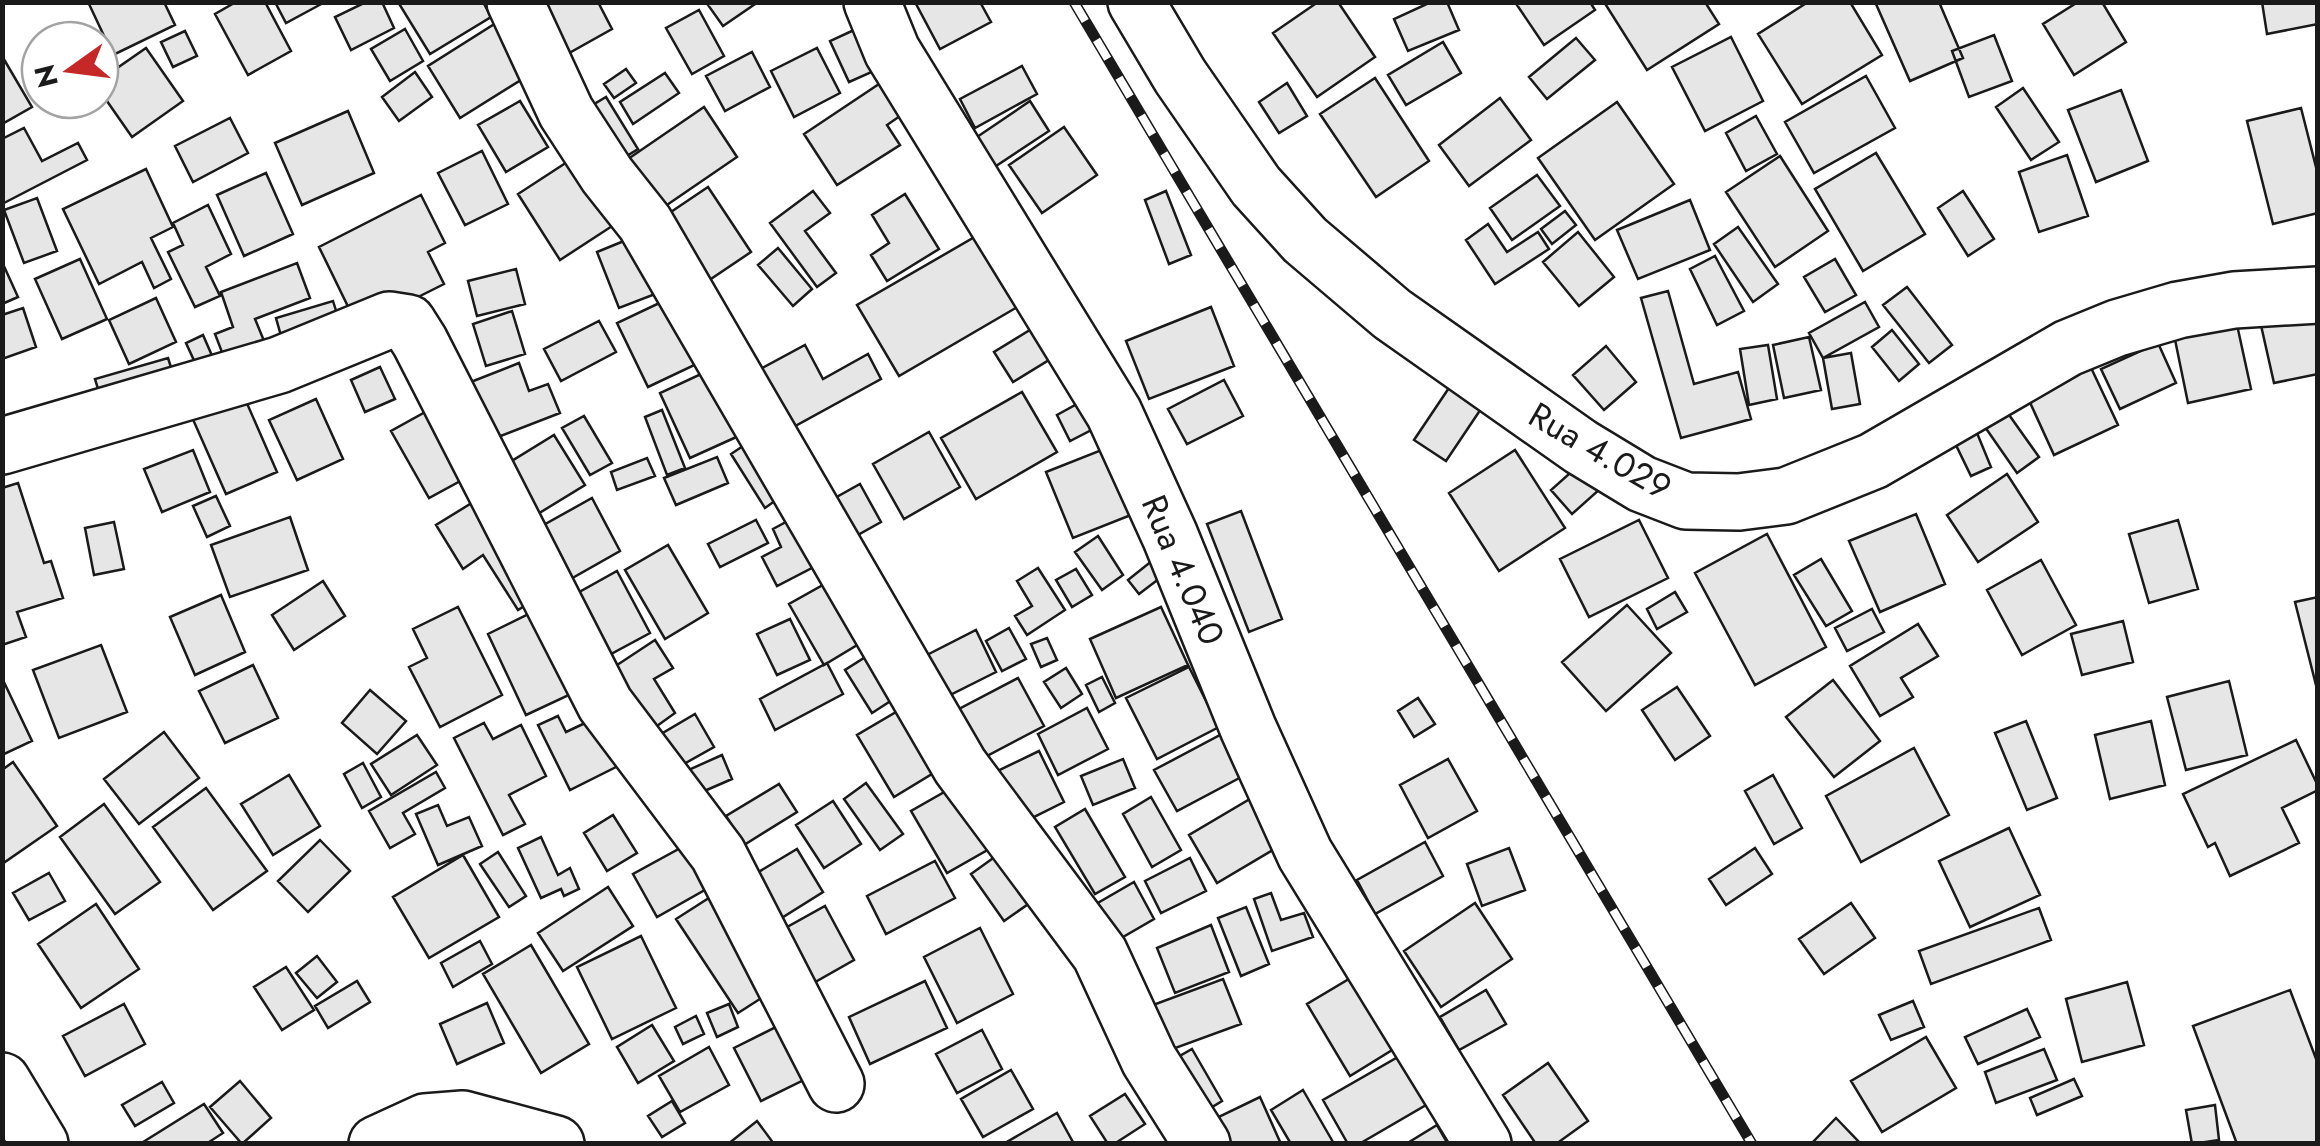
<svg xmlns="http://www.w3.org/2000/svg" width="2320" height="1146" font-family="Jost,sans-serif">
	<style>
		.building { fill: #e6e6e6; stroke: #1a1a1a; stroke-width: 2.5 }
		.lines { fill: none; stroke-linecap: round; stroke-linejoin: round }
		.minor-casing { stroke: #1a1a1a; stroke-width: 60 }
		.minor { stroke: #fff; stroke-width: 55 }
		.rail-casing { stroke: #1a1a1a; stroke-width: 11 }
		.rail { stroke: #fff; stroke-width: 8; stroke-dasharray: 22; stroke-linecap: butt }
		.labels { text-anchor: middle; stroke-width: 8; stroke-linejoin: round; paint-order: stroke }
		.street-label { font-size: 35px; fill: #1a1a1a; stroke: #fff }
	</style>
	<rect width="100%" height="100%" fill="#fff"/>
	<!-- building -->
	<path class="building" d="M92,2H164L175,25L113,55L89,4Z
		M236,2H265L291,51L248,75L215,14Z
		M275,2H325L286,23Z
		M366,2H382L394,28L351,50L335,17Z
		M398,2H483L491,17L430,54Z
		M536,2H598L612,29L562,57Z
		M711,2H758L723,26L708,5Z
		M915,2H980L991,22L940,49Z
		M1318,2H1338L1375,57L1317,97L1273,33Z
		M1431,2H1447L1459,30L1408,51L1394,19Z
		M1521,2H1590L1595,10L1544,45L1517,5Z
		M1604,2H1705L1719,24L1647,70Z
		M1808,2H1850L1882,55L1802,104L1758,34Z
		M1880,2H1939L1963,58L1910,81L1876,4Z
		M2078,2H2102L2126,42L2074,75L2043,24Z
		M2262,2H2318V24L2267,34Z
		M699,10L724,56L692,74L666,28Z
		M496,23L529,75L460,118L428,66Z
		M405,29L423,61L390,81L371,49Z
		M854,30L874,71L849,82L830,41Z
		M185,31L197,56L173,67L161,42Z
		M1994,35L2012,81L1969,97L1952,51Z
		M1731,37L1763,101L1705,131L1672,67Z
		M1576,38L1595,60L1547,99L1529,77Z
		M1443,42L1461,73L1406,105L1388,75Z
		M146,48L183,101L132,137L100,91V80Z
		M817,48L840,93L794,117L771,71Z
		M752,52L770,87L725,111L706,76Z
		M2,56L32,107L2,124Z
		M1022,66L1037,94L975,128L960,99Z
		M626,69L636,83L614,98L604,84Z
		M415,72L432,97L399,121L382,97Z
		M665,73L679,93L633,124L620,102Z
		M1866,76L1895,128L1814,173L1785,122Z
		M1375,78L1429,161L1376,197L1320,114Z
		M1287,83L1307,116L1279,133L1259,102Z
		M879,84L900,116L887,125L900,145L837,185L804,134Z
		M2023,88L2059,142L2031,160L1996,107Z
		M2121,90L2148,161L2096,182L2068,110Z
		M606,97L638,149L609,167L576,115Z
		M1500,98L1531,140L1469,186L1439,145Z
		M520,101L548,147L506,172L478,125Z
		M1030,101L1049,131L993,168L974,139Z
		M1617,102L1674,184L1595,240L1538,158Z
		M704,107L737,157L661,209L628,159Z
		M2301,108L2318,175V213L2273,224L2247,121Z
		M348,111L374,173L302,205L275,143Z
		M1756,116L1777,154L1746,171L1726,133Z
		M230,118L248,153L193,182L175,146Z
		M1064,127L1097,175L1042,213L1009,165Z
		M24,128L42,161L78,143L87,160L2,204V139Z
		M482,151L508,204L465,225L438,173Z
		M581,153L623,219L560,260L518,194Z
		M1876,153L1925,234L1863,271L1815,189Z
		M2067,155L2088,216L2039,232L2019,172Z
		M1780,156L1828,231L1775,267L1726,192Z
		M146,169L173,227L151,238L171,279L154,288L142,262L99,284L63,209Z
		M266,173L293,234L244,256L217,195Z
		M1537,175L1560,206L1512,240L1490,208Z
		M708,187L751,252L699,287L656,222Z
		M813,191L830,213L805,231L836,273L817,287L770,223Z
		M1166,191L1191,255L1169,264L1145,200Z
		M1963,191L1994,239L1968,256L1938,208Z
		M905,194L939,249L887,281L871,255L889,243L872,215Z
		M421,195L445,243L428,252L444,284L358,327L319,247Z
		M37,198L57,251L24,263L4,210Z
		M1690,200L1710,250L1638,279L1617,230Z
		M208,205L231,254L206,267L220,296L195,307L168,252L183,245L173,223Z
		M1565,211L1576,225L1552,244L1541,229Z
		M1488,224L1507,252L1538,232L1549,249L1495,284L1466,240Z
		M1738,227L1778,284L1753,302L1714,244Z
		M985,231L1026,302L899,376L857,305Z
		M1578,232L1614,277L1579,306L1543,262Z
		M641,234L663,291L619,308L597,252Z
		M778,248L812,289L793,306L758,265Z
		M1715,256L1744,311L1717,325L1690,269Z
		M80,259L107,319L62,339L35,279Z
		M1835,259L1856,295L1825,312L1804,277Z
		M297,263L310,298L255,319L271,358L230,373L215,334L233,327L221,292Z
		M3,264L18,297L2,304V265Z
		M516,269L525,304L477,316L468,281Z
		M1907,287L1952,345L1929,363L1883,305Z
		M1668,291L1694,384L1738,372L1751,419L1681,438L1641,298Z
		M672,297L703,361L648,387L617,323Z
		M156,298L176,342L129,364L109,320Z
		M2318,299V374L2274,383L2258,312Z
		M333,301L343,333L285,350L276,318Z
		M1865,302L1879,327L1823,358L1809,333Z
		M1211,307L1234,366L1149,399L1126,341Z
		M23,308L36,347L2,359V315Z
		M512,311L525,354L486,366L473,324Z
		M2234,311L2251,389L2188,403L2172,325Z
		M599,321L616,352L561,381L544,349Z
		M1038,325L1057,355L1013,382L994,352Z
		M1892,330L1919,364L1899,381L1872,347Z
		M203,335L220,374L204,382L186,343Z
		M1809,337L1821,390L1784,398L1773,345Z
		M2158,343L2176,383L2120,409L2101,369Z
		M805,345L823,379L868,354L881,379L786,431L753,373Z
		M1768,345L1777,399L1749,405L1740,349Z
		M1606,346L1636,382L1604,410L1573,375Z
		M1851,353L1860,404L1832,409L1823,358Z
		M2085,355L2118,425L2054,455L2022,385Z
		M168,358L177,386L104,408L95,379Z
		M519,363L529,391L548,384L560,413L480,444L458,387Z
		M380,367L395,399L365,412L351,380Z
		M1463,367L1495,388L1446,461L1414,440Z
		M714,368L743,434L690,458L660,393Z
		M1224,380L1243,416L1187,444L1168,409Z
		M242,392L277,472L226,494L191,415Z
		M1022,392L1057,452L976,499L941,438Z
		M1088,398L1103,424L1070,441L1057,415Z
		M316,399L343,459L297,480L269,420Z
		M438,405L475,473L429,498L391,431Z
		M662,410L685,468L667,475L645,417Z
		M2007,412L2039,457L2017,473L1985,427Z
		M584,416L612,463L590,475L562,428Z
		M929,432L960,487L904,519L873,464Z
		M1977,433L1991,467L1971,476L1955,443Z
		M554,435L585,485L528,520L497,470Z
		M752,440L786,493L765,508L731,454Z
		M1109,447L1136,513L1073,538L1046,472Z
		M193,450L210,492L162,512L144,469Z
		M1515,450L1565,528L1499,571L1449,493Z
		M717,457L728,483L676,505L664,478Z
		M1588,457L1609,481L1572,514L1551,490Z
		M647,458L655,476L617,490L611,472Z
		M2007,474L2038,522L1978,562L1947,515Z
		M18,483L44,563L51,561L63,598L17,612L26,637L2,645V488Z
		M860,484L881,522L847,541L826,503Z
		M216,496L230,526L207,537L193,506Z
		M483,496L543,594L518,610L483,555L463,569L436,525Z
		M592,498L620,551L560,585L531,532Z
		M810,509L835,556L777,586L762,557L781,547L773,529Z
		M1241,511L1282,619L1249,632L1207,524Z
		M1916,514L1945,584L1880,612L1849,541Z
		M290,517L308,570L230,597L211,545Z
		M756,520L768,543L720,567L708,544Z
		M1639,520L1668,578L1589,617L1560,559Z
		M2178,520L2198,589L2149,603L2129,534Z
		M114,522L124,569L94,575L85,528Z
		M1767,534L1826,647L1755,685L1695,573Z
		M1098,536L1123,575L1102,590L1075,552Z
		M668,545L708,613L665,639L625,570Z
		M1821,559L1852,611L1826,626L1794,575Z
		M1153,560L1164,575L1139,594L1128,580Z
		M2041,560L2076,625L2022,655L1987,590Z
		M1038,568L1065,610L1027,635L1015,616L1032,606L1017,581Z
		M1076,569L1092,595L1072,607L1056,580Z
		M617,571L650,633L598,661L565,600Z
		M839,576L872,636L824,665L789,604Z
		M323,581L345,616L294,650L272,615Z
		M1675,592L1687,612L1657,629L1647,609Z
		M221,595L245,652L195,675L170,617Z
		M2318,597V689H2317L2295,602Z
		M1627,605L1671,653L1606,711L1562,662Z
		M545,606L584,688L526,715L488,634Z
		M458,607L502,695L440,727L409,667L427,658L413,629Z
		M1161,607L1188,665L1116,698L1090,639Z
		M1872,609L1884,632L1847,651L1835,628Z
		M790,619L810,660L777,675L757,634Z
		M2123,621L2133,662L2082,675L2071,634Z
		M1918,624L1938,656L1901,678L1913,697L1880,716L1850,666Z
		M1009,628L1026,659L1002,671L986,641Z
		M976,630L996,672L944,698L923,657Z
		M1047,638L1057,660L1041,667L1031,644Z
		M655,640L673,668L654,679L675,713L650,731L611,669Z
		M101,645L127,712L59,738L33,670Z
		M875,651L903,693L872,713L845,670Z
		M827,663L843,694L775,730L760,699Z
		M253,665L278,718L225,743L199,691Z
		M1189,667L1219,727L1157,759L1126,698Z
		M1066,668L1082,694L1061,708L1044,682Z
		M1102,677L1115,703L1099,712L1086,685Z
		M2,678L32,741L2,755Z
		M1018,678L1044,726L983,758L957,710Z
		M1833,680L1880,741L1834,777L1786,717Z
		M2229,681L2247,755L2186,770L2167,697Z
		M1677,687L1710,736L1675,760L1642,710Z
		M370,690L406,721L377,754L342,723Z
		M1418,698L1435,724L1414,737L1398,711Z
		M908,705L945,766L894,797L857,735Z
		M1087,708L1108,749L1058,775L1038,734Z
		M695,714L714,747L675,769L656,737Z
		M558,716L566,732L598,717L622,764L570,790L538,725Z
		M2026,721L2057,798L2027,810L1995,733Z
		M2151,721L2165,785L2110,799L2095,735Z
		M484,723L493,739L521,725L546,776L509,795L525,824L503,835L454,738Z
		M164,732L199,778L139,824L104,779Z
		M1222,734L1245,775L1177,811L1154,770Z
		M417,735L437,765L391,795L371,764Z
		M2296,740L2318,786V790L2282,808L2299,843L2230,876L2215,843L2208,847L2183,794Z
		M1914,748L1949,815L1861,862L1826,796Z
		M1039,751L1064,802L1012,828L987,776Z
		M722,755L732,779L686,799L675,776Z
		M1123,759L1135,788L1093,805L1081,776Z
		M1448,759L1477,811L1428,838L1400,785Z
		M13,762L57,826L2,864V770Z
		M363,763L381,797L362,808L344,774Z
		M436,772L445,788L403,813L415,834L390,848L369,811Z
		M289,775L320,826L273,855L241,804Z
		M1773,775L1802,828L1774,844L1745,791Z
		M962,782L998,844L947,873L911,811Z
		M866,783L903,834L880,850L844,799Z
		M779,784L797,812L744,845L726,816Z
		M206,788L267,871L213,910L153,827Z
		M1255,796L1283,844L1217,883L1189,835Z
		M1151,797L1181,850L1152,867L1123,814Z
		M833,801L861,844L824,868L796,825Z
		M104,804L160,882L115,914L60,837Z
		M438,805L447,826L469,817L482,846L438,865L416,814Z
		M1085,809L1125,877L1095,894L1055,827Z
		M613,815L637,853L607,871L584,833Z
		M2009,828L2040,895L1970,927L1939,861Z
		M541,837L558,875L570,868L579,889L564,896L561,889L541,898L518,848Z
		M320,840L350,871L308,912L278,881Z
		M1425,842L1443,876L1375,914L1357,880Z
		M686,845L710,887L657,917L633,874Z
		M1509,848L1525,890L1482,906L1467,864Z
		M1755,848L1772,874L1726,905L1709,879Z
		M797,849L823,892L772,924L745,880Z
		M1003,851L1037,898L1004,921L971,874Z
		M498,852L526,896L509,907L480,864Z
		M463,855L499,917L429,958L393,897Z
		M1190,858L1206,891L1161,913L1145,881Z
		M935,861L955,898L886,934L867,896Z
		M49,873L65,901L29,920L13,893Z
		M1134,882L1154,919L1104,948L1084,911Z
		M608,887L633,926L563,971L538,933Z
		M1271,893L1281,920L1304,913L1313,937L1272,951L1254,899Z
		M712,896L774,990L738,1013L676,919Z
		M1475,903L1512,959L1441,1007L1404,951Z
		M1851,903L1875,938L1824,974L1799,939Z
		M96,904L139,969L81,1008L38,944Z
		M825,906L854,960L801,990L771,936Z
		M1246,907L1269,964L1241,976L1218,918Z
		M2039,908L2051,940L1931,984L1919,951Z
		M1211,925L1229,972L1175,993L1157,948Z
		M980,928L1013,994L957,1023L924,957Z
		M641,936L676,1008L612,1039L577,967Z
		M480,941L492,964L453,987L441,963Z
		M531,945L589,1044L541,1073L483,974Z
		M317,956L337,982L317,998L296,973Z
		M286,967L314,1010L282,1030L254,987Z
		M1354,976L1397,1047L1350,1076L1307,1004Z
		M1223,979L1241,1024L1170,1050L1153,1005Z
		M357,981L370,1002L328,1028L315,1006Z
		M925,981L947,1028L870,1064L849,1017Z
		M2127,982L2144,1045L2082,1062L2066,999Z
		M1486,990L1506,1024L1459,1050L1440,1017Z
		M2290,990L2318,1064V1141L2312,1144H2237L2193,1026Z
		M1913,1001L1924,1027L1891,1040L1879,1015Z
		M487,1003L504,1043L457,1064L440,1024Z
		M124,1004L145,1044L85,1076L63,1036Z
		M729,1004L738,1027L717,1037L707,1013Z
		M2027,1009L2040,1037L1978,1064L1965,1037Z
		M696,1016L704,1034L683,1044L675,1027Z
		M790,1020L816,1074L761,1101L734,1048Z
		M652,1025L674,1061L638,1083L617,1047Z
		M982,1030L1002,1069L957,1093L936,1054Z
		M1926,1037L1956,1088L1882,1132L1851,1081Z
		M709,1047L729,1085L680,1112L659,1076Z
		M1192,1049L1222,1101L1194,1118L1164,1065Z
		M2044,1049L2057,1080L1996,1103L1985,1072Z
		M1398,1057L1426,1105L1359,1144H1348L1323,1100Z
		M1548,1063L1588,1121L1556,1144H1536L1503,1095Z
		M1011,1070L1033,1109L983,1137L961,1099Z
		M2074,1079L2082,1096L2037,1115L2030,1098Z
		M240,1081L271,1118L242,1144L210,1107Z
		M162,1082L174,1103L135,1126L122,1105Z
		M1303,1090L1333,1142L1330,1144H1291L1271,1110Z
		M1125,1094L1145,1124L1114,1144H1108L1090,1116Z
		M1260,1097L1281,1144H1215L1206,1123Z
		M672,1101L685,1123L662,1137L648,1116Z
		M204,1104L223,1133L206,1144H140Z
		M2215,1105L2219,1140L2192,1144L2186,1110Z
		M1057,1113L1074,1144H1005V1143Z
		M1836,1118L1858,1141L1856,1144H1815L1813,1142Z
		M757,1121L774,1144H728Z
		M1437,1125L1448,1144H1406Z"/>
	<g class="lines">
		<defs>
			<path id="minor" d="M515,2L566,112L607,175L645,223L960,766L1100,954L1149,1060L1202,1144
				M872,2L892,51L1114,413L1170,536L1248,728L1305,854L1483,1144
				M1136,2L1180,76L1256,186L1305,240L1392,314L1581,447L1642,484L1686,501L1739,502L1786,496L1873,461L2068,348L2117,328L2178,310L2234,300L2318,295
				M2,446L279,365L389,320L408,323L420,342L605,704L718,854L836,1084
				M2,1081L40,1144
				M377,1144L425,1122L463,1119L556,1144"/>
		</defs>
		<!-- minor casing -->
		<use href="#minor" class="minor-casing"/>
		<!-- minor -->
		<use href="#minor" class="minor"/>
		<defs>
			<path id="rail" d="M1074,2L1752,1144"/>
		</defs>
		<!-- rail casing -->
		<use href="#rail" class="rail-casing"/>
		<!-- rail -->
		<use href="#rail" class="rail"/>
	</g>
	<g class="labels">
		<!-- street labels -->
		<g class="street-label">
			<text transform="translate(1600 451) rotate(30)" y="12">Rua 4.029</text>
			<text transform="translate(1183 570) rotate(67)" y="12">Rua 4.040</text>
		</g>
	</g>
	<!-- border -->
	<rect width="2320" height="1146" fill="none" stroke="#1a1a1a" stroke-width="10"/>
	<!-- north arrow -->
	<g transform="translate(70 70) rotate(256)"><circle r="48" fill="#ffffff" stroke="#a3a3a3" stroke-width="2.5"/>
	<path d="M0-8L18 38L0 25L-18 38Z" fill="#c62828"/>
	<text y="-15" font-size="28" font-weight="bold" text-anchor="middle" fill="#1a1a1a">N</text>
	</g>
</svg>
